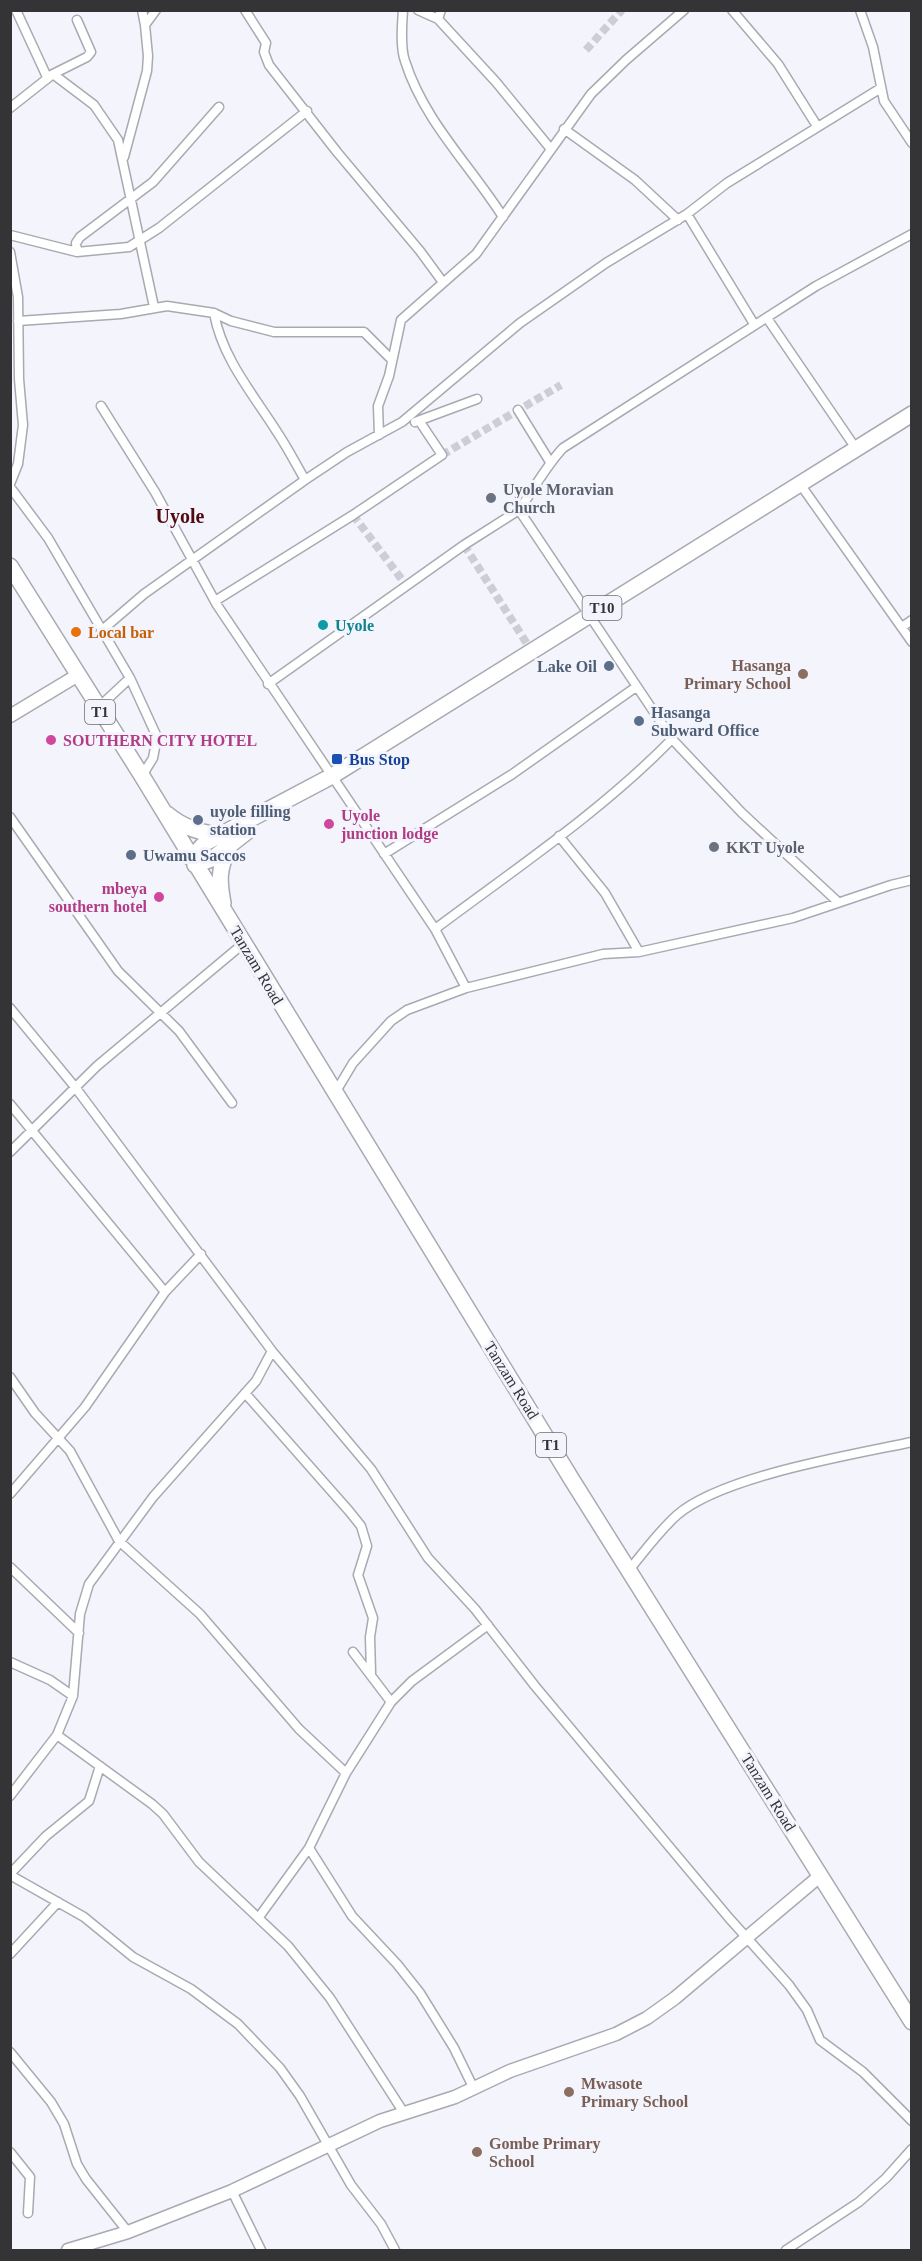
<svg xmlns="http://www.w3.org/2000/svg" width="922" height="2261" font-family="Georgia,serif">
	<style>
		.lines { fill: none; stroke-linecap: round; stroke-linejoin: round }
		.street-tunnel { stroke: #cdced5; stroke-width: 8; stroke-dasharray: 8 4; stroke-linecap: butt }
		.street-casing { stroke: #a8aab1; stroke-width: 11 }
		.secondary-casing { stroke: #a8aab1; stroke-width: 15 }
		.highway-casing { stroke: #a8aab1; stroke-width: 18 }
		.street { stroke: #fff; stroke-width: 8 }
		.secondary { stroke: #fff; stroke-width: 12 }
		.highway { stroke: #fff; stroke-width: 15 }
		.worship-dot { fill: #6b7280; stroke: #f3f4fc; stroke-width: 2 }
		.culture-dot { fill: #0f9aa8; stroke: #f3f4fc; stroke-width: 2 }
		.food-dot { fill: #e8710a; stroke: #f3f4fc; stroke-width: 2 }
		.service-dot { fill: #5c6f8a; stroke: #f3f4fc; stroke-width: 2 }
		.education-dot { fill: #8d6e63; stroke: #f3f4fc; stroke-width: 2 }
		.hotel-dot { fill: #d1479c; stroke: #f3f4fc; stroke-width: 2 }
		.transit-dot { fill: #1a4fb4; stroke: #f3f4fc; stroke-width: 2 }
		.labels { text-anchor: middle; stroke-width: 6; stroke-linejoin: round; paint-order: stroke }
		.shield { fill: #f3f4fc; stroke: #6d6e72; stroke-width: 1.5 }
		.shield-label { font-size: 15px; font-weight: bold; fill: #343437 }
		.worship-label { font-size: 16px; font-weight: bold; fill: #5b616d; stroke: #f3f4fc; text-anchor: start }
		.culture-label { font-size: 16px; font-weight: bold; fill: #0d838f; stroke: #f3f4fc; text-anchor: start }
		.food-label { font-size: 16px; font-weight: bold; fill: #c56008; stroke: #f3f4fc; text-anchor: start }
		.education-label { font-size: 16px; font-weight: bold; fill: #785e54; stroke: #f3f4fc; text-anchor: start }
		.service-label { font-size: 16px; font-weight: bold; fill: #4e5e75; stroke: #f3f4fc; text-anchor: start }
		.hotel-label { font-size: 16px; font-weight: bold; fill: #b23c85; stroke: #f3f4fc; text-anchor: start }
		.transit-label { font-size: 16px; font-weight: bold; fill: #164399; stroke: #f3f4fc; text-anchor: start }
		.street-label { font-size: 16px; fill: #343437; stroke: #f3f4fc }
		.quarter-label { font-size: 20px; font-weight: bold; fill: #500a10; stroke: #f3f4fc }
	</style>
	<rect width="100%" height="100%" fill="#f3f4fc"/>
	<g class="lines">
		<!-- street-tunnel -->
		<path class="street-tunnel" d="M586,50L622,10
			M442,455L561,385
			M353,515L406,585
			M464,545L531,650"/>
		<defs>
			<path id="street" d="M16,10L47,77
				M142,10L145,25
				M245,10L266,43L264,52L269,65L337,152L420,251L442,281
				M403,10C402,25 400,47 405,61C424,121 470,165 503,217
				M418,10L438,19L496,82L550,148
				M732,10L778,64L817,126
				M860,10L873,47L884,101L912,143
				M438,19L441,10
				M53,74L87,57L91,52L77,20
				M10,108L53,74L94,105L118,140L154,307
				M564,129L635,180L678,220
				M124,157L147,71L148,56L145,25L156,10
				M687,214L754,324
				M10,235L77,252L129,247L159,228L307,111
				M10,252L18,297L19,379L23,425L18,464L10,484
				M77,252L76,243L80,237L153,182L219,107
				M214,313C222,358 253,394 277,432C287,447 296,464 305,480
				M767,318L857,450
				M18,321L121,314L167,306L214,313L231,321L274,332H364L391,359
				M101,406L155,492L217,605L435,929L466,988
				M518,410L550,462
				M415,422L477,399
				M379,435L378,406L389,376L401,320L476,254L591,94L626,60L684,10
				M800,484L912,642
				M10,487L48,538L130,678L157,737L153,758L142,776
				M519,510C534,489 546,466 563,448L816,286L912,234
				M215,601L353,515L442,455L420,422
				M902,627L912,620
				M101,631L144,594L305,480L347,452L402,422L520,323L606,263L687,214L727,183L881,88
				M268,684L464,545L519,510L672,739L742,813L838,902
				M98,708L130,678
				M10,817L118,971L179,1031L232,1103
				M559,836L605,893L639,952
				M384,854L511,775L636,687
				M435,929C515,869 602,811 672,739
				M10,1008L75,1087L272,1351L371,1469L428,1558L475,1609L535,1686L729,1918L789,1985L807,2010L820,2040L863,2072L912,2121
				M335,1093L353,1063L391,1021L407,1010L466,988L603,954L639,952L793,918L891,885L912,880
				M10,1104L165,1292
				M10,1152L97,1066L244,943
				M10,1377L35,1413L70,1451L119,1541L200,1614L299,1729L346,1773
				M245,1393L349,1511L361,1526L367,1546L358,1575L373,1618L370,1637L371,1673
				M10,1494L85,1407L165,1292L201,1254
				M10,1567L79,1633
				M629,1570C644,1552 659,1531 677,1515C722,1476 851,1455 912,1442
				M353,1652L391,1702
				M10,1662L50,1680L73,1696
				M57,1735L152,1804L163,1814L199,1862L288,1946L330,1998L404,2113
				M10,1796L57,1735L73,1696L80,1614L89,1584L153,1497L256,1381L272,1351
				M309,1848L352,1916L397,1964L420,1993L454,2048L474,2089
				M10,1874L46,1836L89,1801L100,1766
				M10,1875L84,1917L133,1957L191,1989L238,2024L280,2068L300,2096L351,2185L381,2224L395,2250
				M259,1917L309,1848L346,1773L391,1702L412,1681L488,1625
				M10,1954L58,1902
				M10,2052L51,2102L64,2124L77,2164L86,2179L128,2232
				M10,2152L30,2177L28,2213
				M232,2191L261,2250
				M786,2250L859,2202L886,2178L912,2149"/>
			<path id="secondary" d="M10,716L78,675
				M68,2250L128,2232L232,2191L380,2121L455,2097L510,2071L616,2034L647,2018L675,1998L821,1875"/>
			<path id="highway" d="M10,566L142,776L572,1480L912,2022
				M167,814C182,827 203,834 222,835
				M191,858L205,843L332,776L912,414
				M195,865L212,859L248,831
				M223,903C219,882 218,868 229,849"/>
		</defs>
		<!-- street casing -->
		<use href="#street" class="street-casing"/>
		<!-- secondary casing -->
		<use href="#secondary" class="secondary-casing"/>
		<!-- highway casing -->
		<use href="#highway" class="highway-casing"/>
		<!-- street -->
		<use href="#street" class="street"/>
		<!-- secondary -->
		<use href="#secondary" class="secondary"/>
		<!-- highway -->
		<use href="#highway" class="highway"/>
	</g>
	<!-- markers -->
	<g class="worship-dot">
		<circle cx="491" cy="498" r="6"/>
		<circle cx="714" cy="847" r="6"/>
	</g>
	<circle class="culture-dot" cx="323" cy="625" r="6"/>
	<circle class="food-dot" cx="76" cy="632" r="6"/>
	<g class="service-dot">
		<circle cx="609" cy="666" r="6"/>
		<circle cx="639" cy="721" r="6"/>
		<circle cx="198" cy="820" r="6"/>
		<circle cx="131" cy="855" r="6"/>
	</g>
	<g class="education-dot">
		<circle cx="803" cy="674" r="6"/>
		<circle cx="569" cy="2092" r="6"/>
		<circle cx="477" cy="2152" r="6"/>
	</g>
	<g class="hotel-dot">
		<circle cx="51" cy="740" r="6"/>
		<circle cx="329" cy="824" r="6"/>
		<circle cx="159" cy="897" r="6"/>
	</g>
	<rect class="transit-dot" x="331" y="753" width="12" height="12" rx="3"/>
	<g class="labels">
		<!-- shield labels -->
		<g class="shield">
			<rect x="582.5" y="596" width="39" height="24" rx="4.5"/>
			<rect x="85" y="700" width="30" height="24" rx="4.5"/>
			<rect x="536" y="1433" width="30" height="24" rx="4.5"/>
		</g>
		<g class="shield-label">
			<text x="602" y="613">T10</text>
			<text x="100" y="717">T1</text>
			<text x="551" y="1450">T1</text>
		</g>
		<!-- worship labels -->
		<g class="worship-label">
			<text x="503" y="495">Uyole Moravian<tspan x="503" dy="18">Church</tspan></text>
			<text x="726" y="853">KKT Uyole</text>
		</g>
		<!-- culture labels -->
		<g class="culture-label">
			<text x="335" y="631">Uyole</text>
		</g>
		<!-- food labels -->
		<g class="food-label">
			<text x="88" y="638">Local bar</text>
		</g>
		<!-- education labels -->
		<g class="education-label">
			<text x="791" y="671" text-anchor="end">Hasanga<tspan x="791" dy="18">Primary School</tspan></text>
			<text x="581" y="2089">Mwasote<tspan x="581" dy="18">Primary School</tspan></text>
			<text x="489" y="2149">Gombe Primary<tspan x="489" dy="18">School</tspan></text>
		</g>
		<!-- service labels -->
		<g class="service-label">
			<text x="597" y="672" text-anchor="end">Lake Oil</text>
			<text x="651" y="718">Hasanga<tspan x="651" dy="18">Subward Office</tspan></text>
			<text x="210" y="817">uyole filling<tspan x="210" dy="18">station</tspan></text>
			<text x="143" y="861">Uwamu Saccos</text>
		</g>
		<!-- hotel labels -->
		<g class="hotel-label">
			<text x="63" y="746">SOUTHERN CITY HOTEL</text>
			<text x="341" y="821">Uyole<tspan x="341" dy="18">junction lodge</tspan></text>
			<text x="147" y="894" text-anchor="end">mbeya<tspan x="147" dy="18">southern hotel</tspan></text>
		</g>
		<!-- transit labels -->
		<g class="transit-label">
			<text x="349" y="765">Bus Stop</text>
		</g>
		<!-- street labels -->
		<g class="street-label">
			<text transform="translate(257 965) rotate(59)" y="6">Tanzam Road</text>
			<text transform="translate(512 1380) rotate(58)" y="6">Tanzam Road</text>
			<text transform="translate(769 1792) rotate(58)" y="6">Tanzam Road</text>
		</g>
		<!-- quarter labels -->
		<g class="quarter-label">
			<text x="180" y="523">Uyole</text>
		</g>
	</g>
	<!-- border -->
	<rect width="922" height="2261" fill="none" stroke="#343437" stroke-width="24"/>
</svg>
